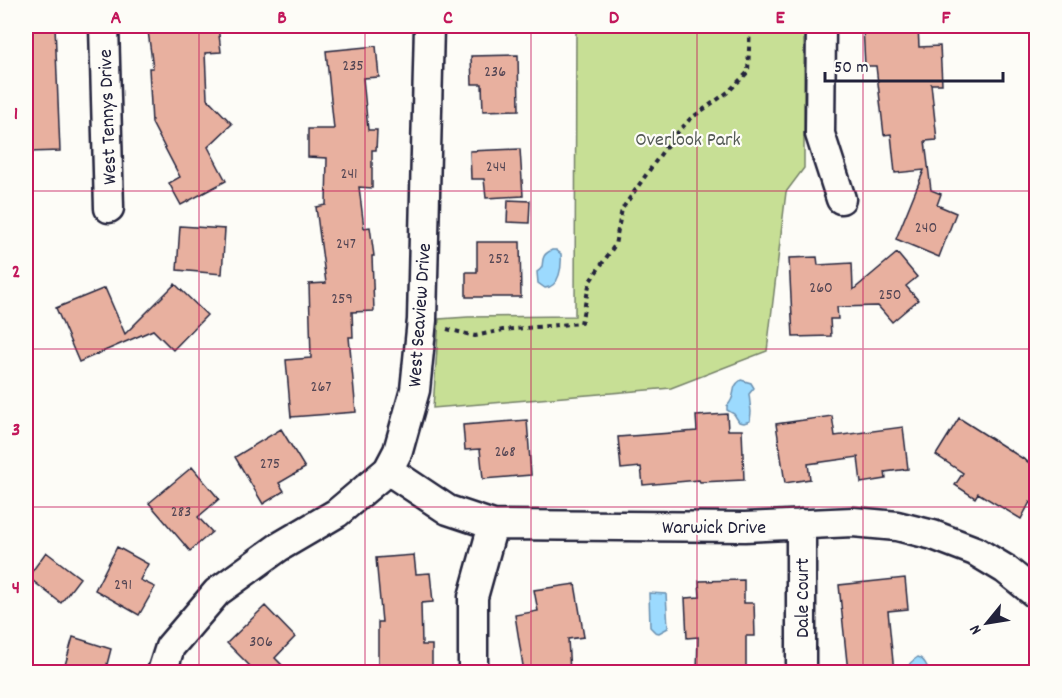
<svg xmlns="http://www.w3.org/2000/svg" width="1062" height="698" font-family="Dekko,sans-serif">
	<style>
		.green { fill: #c7df95; stroke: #748068; stroke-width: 1.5 }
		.water { fill: #9cdafe; stroke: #6b90b0; stroke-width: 1.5 }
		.building { fill: #e8b09f; stroke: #22223b; stroke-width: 1.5 }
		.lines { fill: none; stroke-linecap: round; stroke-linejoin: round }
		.minor-casing { stroke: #22223b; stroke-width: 33 }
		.path { stroke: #22223b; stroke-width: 4; stroke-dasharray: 4.5 4.5; stroke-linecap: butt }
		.minor { stroke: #fdfcf7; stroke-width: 28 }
		.grid { fill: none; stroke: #c2185b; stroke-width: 1.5; stroke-opacity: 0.55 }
		.labels { text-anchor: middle; stroke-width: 4.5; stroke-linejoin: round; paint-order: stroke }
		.number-label { font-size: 16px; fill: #544654 }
		.street-label { font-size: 20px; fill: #22223b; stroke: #fdfcf7 }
		.park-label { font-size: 20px; fill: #545b56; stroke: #fdfcf7 }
		.neatline { fill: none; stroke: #c2185b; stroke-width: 2 }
		.grid-label { font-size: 20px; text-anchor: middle; font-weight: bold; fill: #c2185b }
	</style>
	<rect width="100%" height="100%" fill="#fdfcf7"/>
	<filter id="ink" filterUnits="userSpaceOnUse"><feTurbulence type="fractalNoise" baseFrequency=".0167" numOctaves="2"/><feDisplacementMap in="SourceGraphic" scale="12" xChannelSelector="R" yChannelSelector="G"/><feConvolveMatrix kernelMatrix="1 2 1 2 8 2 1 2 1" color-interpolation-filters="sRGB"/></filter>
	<g filter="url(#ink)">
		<!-- green -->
		<path class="green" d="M576,26H804V168L786,192L767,351L671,388L433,408L439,319L468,317L575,316Z"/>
		<!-- water -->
		<path class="water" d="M552,250H556L561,254C562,266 560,287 545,288L538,283L537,272C548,266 536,257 552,250Z
			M741,380L751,383L754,388L749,394L751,412L750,421L744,423L739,422L734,414L727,410V406C738,395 729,388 741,380Z
			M649,593L666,594L668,628L659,633L655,632L650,627Z
			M918,657C924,659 928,667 929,672H908C906,665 912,661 918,657Z"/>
		<!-- building -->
		<path class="building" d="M26,26H55L60,151L28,152L27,130H26Z
			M151,26H218L221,52L205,53L207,98L232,124L208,147L226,181L181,205L169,183L180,177L152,123L149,68H153L148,31L152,30Z
			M863,26H918L919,47L940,46L942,84H931L937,140L925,141L931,190L941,194L937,205L956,213L939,257L896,239L924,170L895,173L891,134L884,135L876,66H865Z
			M376,46L379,77L363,78L368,130H377L376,150H372V188L359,187L364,228L370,227L374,256H372L374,311L352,312L353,337H349L356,412L291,417L286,360L311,358L309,284L326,283L316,207L326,205L327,158L308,157V129H334L326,51Z
			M518,55L519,110L483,111L482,84H472L471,56Z
			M520,149L523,196L486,198L484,179H471L470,151Z
			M508,200L530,201L529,223L507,222Z
			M180,226L225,229L222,274L177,270Z
			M477,242H520L521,297H466V272H477Z
			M897,253L917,277L906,286L918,300L892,322L878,306L837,307L838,319H830L831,336L793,337L789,258L817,257L818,265L852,263L853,290Z
			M175,284L207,315L173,350L153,330L79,362L56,308L105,288L125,334Z
			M727,414L728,430H742L744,480L700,482L699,480L643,485L641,467L621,469L618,437L697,431L696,416Z
			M832,416L835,436L903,427L908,469L885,472L886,479L861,483L858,457L808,464L810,479L785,483L776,424Z
			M959,418L1036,467V506L1030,502L1021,519L978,493L975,498L955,485L963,473L936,455Z
			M527,420L531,475L483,479L480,449L465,450L463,425Z
			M281,429L305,468L279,483L284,491L263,504L235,457Z
			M192,467L219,499L198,517L212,532L190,551L149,503Z
			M117,547L148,564L140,580L155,587L139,615L95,590Z
			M46,552L80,578L61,603L28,577Z
			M414,555L416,574L430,573L433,602L421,603L422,645H432V672H378V622H382L376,558Z
			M905,578L908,609L888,611L894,672H848L839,585Z
			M744,580V603H754L755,636H746V672H697L698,637L687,638L685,598L700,597L699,581Z
			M575,584L584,637L568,639L570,672H524L515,615L538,611L534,590Z
			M265,606L295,637L275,658L289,672H256L227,643Z
			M73,637L111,649L105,672H63Z"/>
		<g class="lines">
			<defs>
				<path id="minor" d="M104,26L109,208
					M821,26L820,134L841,199
					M388,470L448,510L493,525L745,527L853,522L897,526L933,535L975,551L1005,569L1036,594
					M162,672L170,647L217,592L279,547L337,513L388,470L398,451L415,390L422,320L429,26
					M473,672V597L493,525
					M801,672V524"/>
			</defs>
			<!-- minor casing -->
			<use href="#minor" class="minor-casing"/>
			<!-- path -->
			<path class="path" d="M447,329L475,336L503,330L581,323L590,281L615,245L622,209L670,141L690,119L728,92L748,72L750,26"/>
			<!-- minor -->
			<use href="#minor" class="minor"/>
		</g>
	</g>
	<!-- grid -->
	<path class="grid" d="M199,26V672M365,26V672M531,26V672M697,26V672M863,26V672M26,191H1036M26,349H1036M26,507H1036"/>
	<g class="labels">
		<!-- number labels -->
		<g class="number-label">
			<text x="353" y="70">235</text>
			<text x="495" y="76">236</text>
			<text x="496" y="171">244</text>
			<text x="349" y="178">241</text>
			<text x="926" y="232">240</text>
			<text x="346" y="248">247</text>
			<text x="499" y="263">252</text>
			<text x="821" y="292">260</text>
			<text x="890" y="299">250</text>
			<text x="342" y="303">259</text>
			<text x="321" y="391">267</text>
			<text x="505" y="456">268</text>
			<text x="270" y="468">275</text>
			<text x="181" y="516">283</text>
			<text x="123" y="589">291</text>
			<text x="261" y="646">306</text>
		</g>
		<!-- street labels -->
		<g class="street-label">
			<text transform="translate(106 117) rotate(-92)" y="7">West Tennys Drive</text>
			<text transform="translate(418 315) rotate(-86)" y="7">West Seaview Drive</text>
			<text x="714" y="533">Warwick Drive</text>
			<text transform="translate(801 598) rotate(-90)" y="7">Dale Court</text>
		</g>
		<!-- park labels -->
		<g class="park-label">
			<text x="688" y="145">Overlook Park</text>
		</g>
	</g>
	<!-- margin -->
	<rect width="1062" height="698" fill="none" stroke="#fdfcf7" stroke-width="66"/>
	<!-- north arrow -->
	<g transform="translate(987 623) rotate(240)" stroke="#fdfcf7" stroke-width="4.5" paint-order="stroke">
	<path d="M0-4.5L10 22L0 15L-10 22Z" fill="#22223b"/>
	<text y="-9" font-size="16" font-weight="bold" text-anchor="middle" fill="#22223b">N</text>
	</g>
	<!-- scale -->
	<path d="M825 72v9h178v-9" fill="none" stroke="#22223b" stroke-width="3"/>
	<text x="834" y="72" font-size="18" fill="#22223b" stroke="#fdfcf7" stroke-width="4.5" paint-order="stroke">50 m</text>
	<rect x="33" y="33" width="996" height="632" class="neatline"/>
	<g class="grid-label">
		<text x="116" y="23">A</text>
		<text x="282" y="23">B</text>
		<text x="448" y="23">C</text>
		<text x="614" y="23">D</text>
		<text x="780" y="23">E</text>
		<text x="946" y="23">F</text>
		<text x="16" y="119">1</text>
		<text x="16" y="277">2</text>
		<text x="16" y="435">3</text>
		<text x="16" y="593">4</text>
	</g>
</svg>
